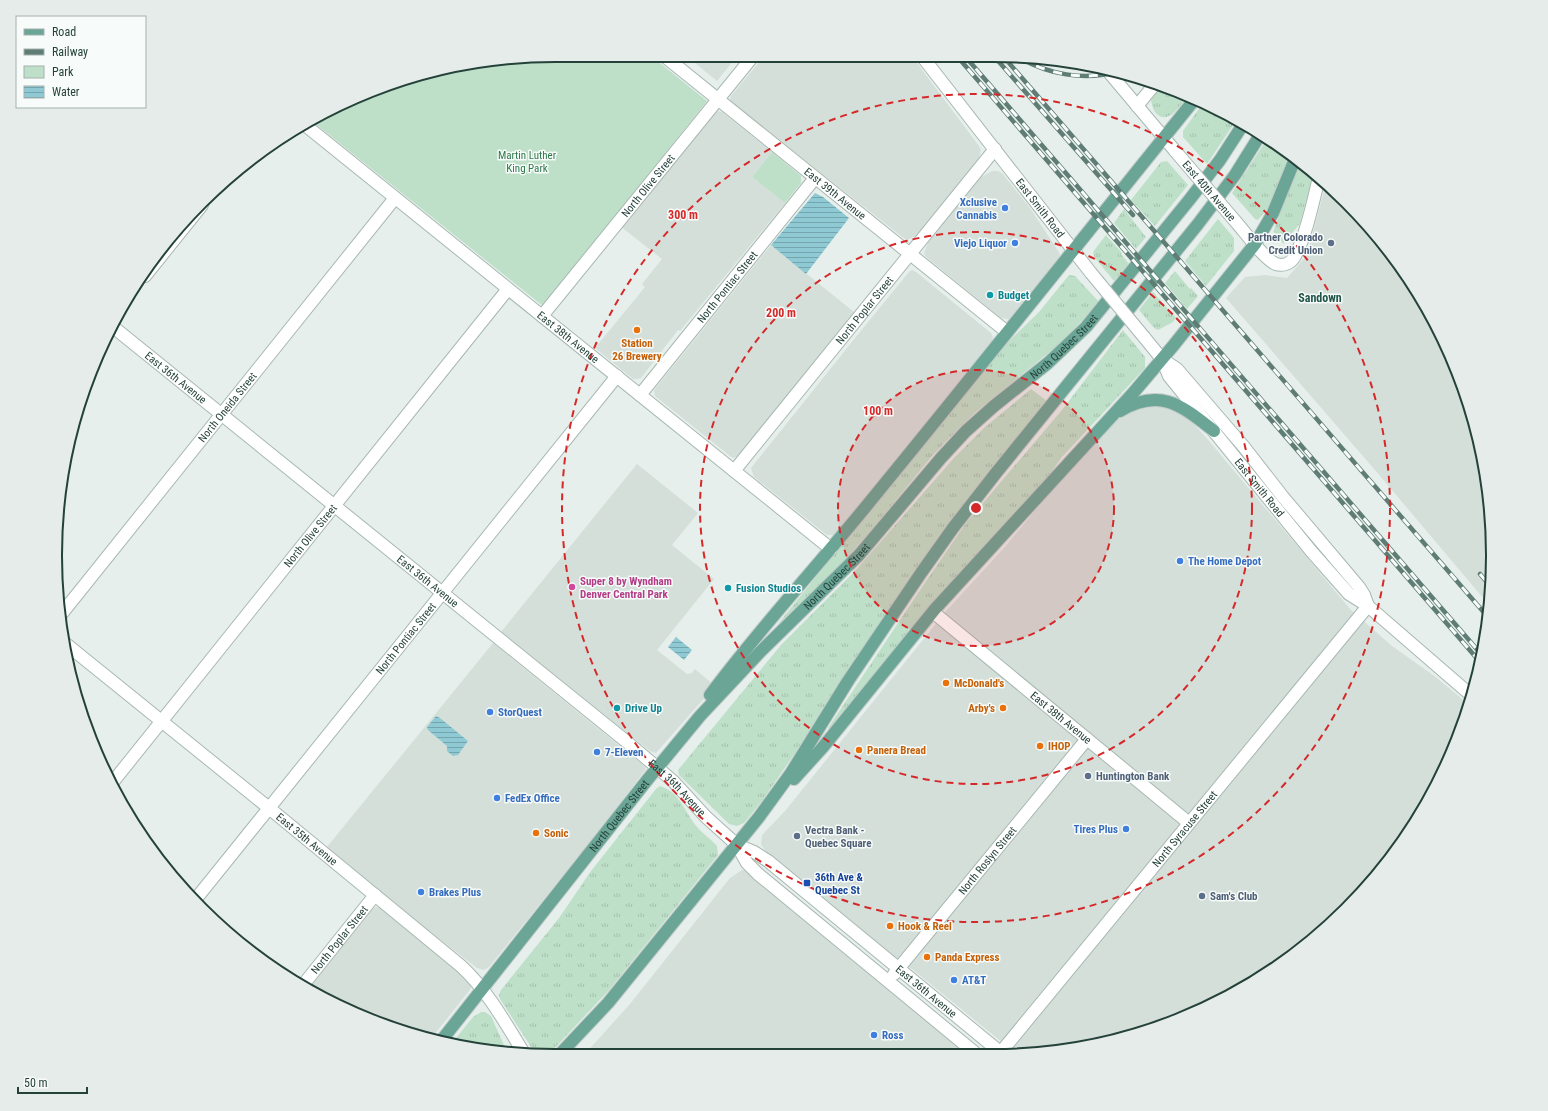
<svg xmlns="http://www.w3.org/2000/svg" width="1548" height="1111" font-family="'Roboto Condensed',sans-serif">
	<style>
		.built { fill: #d4dfda }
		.grass { fill: url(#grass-tufts) }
		.green { fill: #bfe0c8 }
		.water { fill: url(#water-rules) }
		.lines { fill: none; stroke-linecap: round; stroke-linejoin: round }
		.minor-casing { stroke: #a8b8b2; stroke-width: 14 }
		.major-casing { stroke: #c2cac8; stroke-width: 14 }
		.minor { stroke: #fff; stroke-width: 12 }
		.major { stroke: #6aa596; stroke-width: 12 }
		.rail-casing { stroke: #5f7d75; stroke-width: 4.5 }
		.rail { stroke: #f7fbf9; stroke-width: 3; stroke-dasharray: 9; stroke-linecap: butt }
		.minor-bridge-casing { stroke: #a8b8b2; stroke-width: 14; stroke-linecap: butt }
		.minor-bridge { stroke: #fff; stroke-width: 12 }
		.ring { fill: none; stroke: #d62828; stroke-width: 2; stroke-dasharray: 7 5 }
		.shop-dot { fill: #3f7fe0; stroke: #f7fbf9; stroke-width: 1.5 }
		.service-dot { fill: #5c6f8a; stroke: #f7fbf9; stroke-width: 1.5 }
		.culture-dot { fill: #0f9aa8; stroke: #f7fbf9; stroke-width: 1.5 }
		.food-dot { fill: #e8710a; stroke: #f7fbf9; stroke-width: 1.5 }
		.hotel-dot { fill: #d1479c; stroke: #f7fbf9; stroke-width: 1.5 }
		.transit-dot { fill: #1a4fb4; stroke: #f7fbf9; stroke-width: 1.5 }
		.labels { text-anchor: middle; stroke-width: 3; stroke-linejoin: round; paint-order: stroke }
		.park-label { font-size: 11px; fill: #2d7a4b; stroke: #f7fbf9 }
		.street-label { font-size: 11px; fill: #24423a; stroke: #f7fbf9 }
		.shop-label { font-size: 11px; font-weight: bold; fill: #366cbe; stroke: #f7fbf9; text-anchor: start }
		.service-label { font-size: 11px; font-weight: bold; fill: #4e5e75; stroke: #f7fbf9; text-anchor: start }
		.culture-label { font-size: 11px; font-weight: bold; fill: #0d838f; stroke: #f7fbf9; text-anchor: start }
		.food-label { font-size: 11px; font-weight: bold; fill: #c56008; stroke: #f7fbf9; text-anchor: start }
		.hotel-label { font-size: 11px; font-weight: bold; fill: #b23c85; stroke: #f7fbf9; text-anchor: start }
		.transit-label { font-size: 11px; font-weight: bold; fill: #164399; stroke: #f7fbf9; text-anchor: start }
		.neighbourhood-label { font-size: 12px; font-weight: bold; fill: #1f5548; stroke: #f7fbf9 }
		.rim { fill: none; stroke: #24423a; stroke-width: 2 }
		.centre { fill: #d62828; stroke: #f7fbf9; stroke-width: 2 }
		.ring-label { font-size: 12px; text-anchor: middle; font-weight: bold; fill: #d62828; stroke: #f7fbf9; stroke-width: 3; stroke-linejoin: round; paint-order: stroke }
	</style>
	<defs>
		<pattern id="grass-tufts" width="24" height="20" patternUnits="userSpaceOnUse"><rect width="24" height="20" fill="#bfe0c8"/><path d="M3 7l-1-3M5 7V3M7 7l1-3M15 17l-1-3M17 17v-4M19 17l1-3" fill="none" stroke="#a4c1ad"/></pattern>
		<pattern id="water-rules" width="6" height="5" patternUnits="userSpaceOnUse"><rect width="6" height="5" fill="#8ec9d4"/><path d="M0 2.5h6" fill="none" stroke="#74a5ad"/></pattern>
	</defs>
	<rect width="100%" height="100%" fill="#e6efeb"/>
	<!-- built -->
	<path class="built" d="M685,55H738L717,81Z
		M765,55H911L979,146L981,150L979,158L917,235L909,239H905L732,103L730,99L731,96Z
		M715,111H718L722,112L772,152L752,177L785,203L680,331L678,330L641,378L637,379H633L595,348L645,287L642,284L662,259L620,226Z
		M992,171H998L1002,173L1030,208L1060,254L1058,260L1009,319L1001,318L925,256L924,253L931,235L978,179Z
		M1326,183L1369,226L1426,305L1467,395L1489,490L1492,588L1489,605L1381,477L1226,298L1245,277L1265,275L1287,278L1307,255Z
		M771,245L854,312L738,456L733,458L730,456L655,396L654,390Z
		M912,270L916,272L991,333L993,337L992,341L837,534L834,535H827L754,477L751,468L855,338L909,272Z
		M1164,404L1186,416L1204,435L1351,610L1392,646L1433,675L1461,698L1468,706L1441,777L1389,860L1322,932L1270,972L1184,1018L1058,1052H1014L912,969L890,954L767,854L761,844L762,835L785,811L947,610L1004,548L1046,497L1119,418L1135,408Z
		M637,464L698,513L672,545L714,579L657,650L687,674L692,673L695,669L715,686L656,753L650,751L501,632Z
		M493,643L643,765L646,769L593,839L489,967L484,970L477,968L424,927L327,847Z
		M742,870H744L754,876L964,1052L584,1055L630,1004L730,878Z
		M376,907L381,908L465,976L470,984L471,988L469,991L430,1040L334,1004L308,988L372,909Z"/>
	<!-- grass -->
	<path class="grass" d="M1162,86L1188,95C1182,103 1170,124 1158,115C1153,111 1152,106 1151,100Z
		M1203,103L1237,119L1207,164L1183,137V131Z
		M1267,139L1289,155L1269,207L1258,220L1255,219L1232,193Z
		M1167,161L1188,185L1155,226L1131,200L1161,162Z
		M1299,162L1314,173L1300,223C1295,231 1288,236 1283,244L1278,235L1273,232Z
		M1124,209L1146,237L1136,249L1114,223Z
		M1218,219L1234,238V251L1206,286L1185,261Z
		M1106,235L1122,253L1121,254L1129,264L1114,281L1095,258L1093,252Z
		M1175,271L1190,289L1191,288L1198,296L1187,309L1165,283Z
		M1069,275L1075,276L1099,302L1063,341L977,411L962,425L932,456L874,527L837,569L777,625L961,398L1010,340L1039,312Z
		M1153,292L1176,318L1173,322L1158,330L1154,328L1139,310Z
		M1123,330L1145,357V368L1062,457L1037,492L832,731L828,728L922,587L966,523L1062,410Z
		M1031,389L1047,401L975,489L939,536L857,656L795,753L762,801L744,823L737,826L729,824L679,775L678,770L781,645L855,571L953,459L984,428Z
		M660,786C679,791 686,814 697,827C703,834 711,839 717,846L718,855L609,990L551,1052C546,1056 541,1056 535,1053L500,999L499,995L501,990L559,918L591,871L656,789Z
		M481,1012H485L491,1016L507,1052L452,1043L473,1017Z"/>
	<!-- green -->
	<path class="green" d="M556,55H650L707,101L543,306L312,121L364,93L426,72Z
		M772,152L801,176V183L785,203L752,177Z"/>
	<!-- water -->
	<path class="water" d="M815,193L823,197L849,218L806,274L771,245Z
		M676,637L692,650L684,660L668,647Z
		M436,716L440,718L468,741L458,755L453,756L447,751V746L428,730L427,727Z"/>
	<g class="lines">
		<defs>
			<g id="minor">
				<path id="s1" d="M663,55L1007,332"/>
				<path id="s2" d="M921,55L1091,273"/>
				<path d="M1107,70L1176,152"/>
				<path d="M1137,106L1155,84"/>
				<path id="s3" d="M305,125L831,549"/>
				<path d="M1236,222C1245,232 1265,260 1276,264C1282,266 1289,264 1293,259C1305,242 1314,198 1319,177"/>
				<path d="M145,276L202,205"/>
				<path id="s4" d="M542,316L754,55"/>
				<path id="s5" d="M112,326L627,742L673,781L706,817L737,845L747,863L758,874L974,1052"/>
				<path d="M1144,337L1162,359L1177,369L1244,447L1283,497L1359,587L1364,595L1368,606"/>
				<path id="s6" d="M1162,359L1169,376L1311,551L1349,594L1368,606L1472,696"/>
				<path id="s7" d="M640,395L815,178"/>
				<path id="s8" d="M734,471L995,149"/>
				<path id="s9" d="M933,612L1189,823"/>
				<path id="s10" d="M59,617L395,198"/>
				<path id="s11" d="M66,644L269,808L461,966C488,991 506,1024 525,1055"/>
				<path id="s12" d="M112,783L508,289"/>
				<path id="s13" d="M737,845L754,852L768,861L1000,1052"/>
				<path id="s14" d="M195,900L617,376"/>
				<path id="s15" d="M894,974L1087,739"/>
				<path id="s16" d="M303,985L375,895"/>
				<path id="s17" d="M1001,1052L1368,606"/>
			</g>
			<g id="major">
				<path d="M1120,411C1161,387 1182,406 1214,431"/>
				<path d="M710,695C759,629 816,568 868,504C978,370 1086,234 1195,99"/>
				<path d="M794,779L823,747L935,609L1134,392L1173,346L1255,244L1273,213L1295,159"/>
				<path id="s18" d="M441,1041L648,779L700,716L760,652L859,555L941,458L966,431L994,406L1048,363L1086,327L1190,199L1220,160L1244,123"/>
				<path d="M559,1055L608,1003L759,817L791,773L848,681L921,573L953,528L996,473L1198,224L1235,175L1260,135"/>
			</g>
		</defs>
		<!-- minor casing -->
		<use href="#minor" class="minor-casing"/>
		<!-- major casing -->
		<use href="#major" class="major-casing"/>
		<!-- minor -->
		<use href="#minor" class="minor"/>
		<!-- major -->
		<use href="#major" class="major"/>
		<defs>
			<path id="rail" d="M956,55L1480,662
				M964,55L1481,654
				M993,55L1133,215
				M1003,56L1487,616
				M1020,58C1048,74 1083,81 1116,72
				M1480,574L1492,588"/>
		</defs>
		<!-- rail casing -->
		<use href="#rail" class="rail-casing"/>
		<!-- rail -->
		<use href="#rail" class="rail"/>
		<defs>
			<g id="minor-bridge">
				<path id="s19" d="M1176,152L1236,222"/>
				<path d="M1091,273L1144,337"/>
			</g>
		</defs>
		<!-- minor-bridge casing -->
		<use href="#minor-bridge" class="minor-bridge-casing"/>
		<!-- minor-bridge -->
		<use href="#minor-bridge" class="minor-bridge"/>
	</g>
	<!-- distance rings -->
	<circle cx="976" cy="508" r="138" fill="#d62828" fill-opacity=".12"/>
	<g class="ring">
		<circle cx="976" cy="508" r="138"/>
		<circle cx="976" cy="508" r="276"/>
		<circle cx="976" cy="508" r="414"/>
	</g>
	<!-- markers -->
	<g class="shop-dot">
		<circle cx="1005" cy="208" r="4"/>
		<circle cx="1015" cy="243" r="4"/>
		<circle cx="1180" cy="561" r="4"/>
		<circle cx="490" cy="712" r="4"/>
		<circle cx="597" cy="752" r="4"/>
		<circle cx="497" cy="798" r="4"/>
		<circle cx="1126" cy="829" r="4"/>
		<circle cx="421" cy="892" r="4"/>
		<circle cx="954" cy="980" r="4"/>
		<circle cx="874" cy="1035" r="4"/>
	</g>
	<g class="service-dot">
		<circle cx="1331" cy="243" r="4"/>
		<circle cx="1088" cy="776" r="4"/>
		<circle cx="797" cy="836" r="4"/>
		<circle cx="1202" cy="896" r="4"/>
	</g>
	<g class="culture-dot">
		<circle cx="990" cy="295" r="4"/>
		<circle cx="728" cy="588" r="4"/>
		<circle cx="617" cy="708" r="4"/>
	</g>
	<g class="food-dot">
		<circle cx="637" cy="330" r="4"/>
		<circle cx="946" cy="683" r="4"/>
		<circle cx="1003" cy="708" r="4"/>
		<circle cx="1040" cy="746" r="4"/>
		<circle cx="859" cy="750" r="4"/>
		<circle cx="536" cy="833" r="4"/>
		<circle cx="890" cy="926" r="4"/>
		<circle cx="927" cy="957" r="4"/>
	</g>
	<circle class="hotel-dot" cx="572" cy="587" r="4"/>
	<rect class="transit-dot" x="803" y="879" width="8" height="8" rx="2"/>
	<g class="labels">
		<!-- park labels -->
		<g class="park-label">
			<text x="527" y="159">Martin Luther<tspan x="527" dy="13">King Park</tspan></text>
		</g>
		<!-- street labels -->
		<g class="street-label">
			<text dy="4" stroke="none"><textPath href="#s4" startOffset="168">North Olive Street</textPath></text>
			<text dy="4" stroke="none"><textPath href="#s19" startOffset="51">East 40th Avenue</textPath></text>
			<text dy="4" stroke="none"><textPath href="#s1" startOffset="221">East 39th Avenue</textPath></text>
			<text dy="4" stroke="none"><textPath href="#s2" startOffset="194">East Smith Road</textPath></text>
			<text dy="4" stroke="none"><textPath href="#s7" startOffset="139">North Pontiac Street</textPath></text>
			<text dy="4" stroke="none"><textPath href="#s8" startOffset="207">North Poplar Street</textPath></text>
			<text dy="4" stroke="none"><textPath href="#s3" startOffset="338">East 38th Avenue</textPath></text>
			<text dy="4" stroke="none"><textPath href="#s18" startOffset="935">North Quebec Street</textPath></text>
			<text dy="4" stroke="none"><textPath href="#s5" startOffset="82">East 36th Avenue</textPath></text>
			<text dy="4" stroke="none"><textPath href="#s10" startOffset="269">North Oneida Street</textPath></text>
			<text dy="4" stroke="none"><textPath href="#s6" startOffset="162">East Smith Road</textPath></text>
			<text dy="4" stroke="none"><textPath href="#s12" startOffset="317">North Olive Street</textPath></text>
			<text dy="4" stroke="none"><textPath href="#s18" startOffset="611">North Quebec Street</textPath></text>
			<text dy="4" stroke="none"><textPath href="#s5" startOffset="406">East 36th Avenue</textPath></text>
			<text dy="4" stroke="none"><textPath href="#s14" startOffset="336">North Pontiac Street</textPath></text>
			<text dy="4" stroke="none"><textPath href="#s9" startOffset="166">East 38th Avenue</textPath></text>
			<text dy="4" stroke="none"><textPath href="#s5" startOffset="730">East 36th Avenue</textPath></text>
			<text dy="4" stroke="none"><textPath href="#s18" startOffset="287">North Quebec Street</textPath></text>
			<text dy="4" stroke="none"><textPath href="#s17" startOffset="289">North Syracuse Street</textPath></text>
			<text dy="4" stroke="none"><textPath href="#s11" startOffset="310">East 35th Avenue</textPath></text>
			<text dy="4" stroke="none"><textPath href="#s15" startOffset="147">North Roslyn Street</textPath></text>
			<text dy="4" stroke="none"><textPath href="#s16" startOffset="58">North Poplar Street</textPath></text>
			<text dy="4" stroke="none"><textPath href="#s13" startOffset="240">East 36th Avenue</textPath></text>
		</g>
		<!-- shop labels -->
		<g class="shop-label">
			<text x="997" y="206" text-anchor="end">Xclusive<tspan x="997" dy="13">Cannabis</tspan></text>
			<text x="1007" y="247" text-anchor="end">Viejo Liquor</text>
			<text x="1188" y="565">The Home Depot</text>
			<text x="498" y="716">StorQuest</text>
			<text x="605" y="756">7-Eleven</text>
			<text x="505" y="802">FedEx Office</text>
			<text x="1118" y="833" text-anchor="end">Tires Plus</text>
			<text x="429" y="896">Brakes Plus</text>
			<text x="962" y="984">AT&amp;T</text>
			<text x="882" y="1039">Ross</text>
		</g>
		<!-- service labels -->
		<g class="service-label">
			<text x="1323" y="241" text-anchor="end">Partner Colorado<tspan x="1323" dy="13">Credit Union</tspan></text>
			<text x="1096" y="780">Huntington Bank</text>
			<text x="805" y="834">Vectra Bank -<tspan x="805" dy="13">Quebec Square</tspan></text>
			<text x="1210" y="900">Sam's Club</text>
		</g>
		<!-- culture labels -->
		<g class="culture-label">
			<text x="998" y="299">Budget</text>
			<text x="736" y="592">Fusion Studios</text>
			<text x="625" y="712">Drive Up</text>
		</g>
		<!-- food labels -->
		<g class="food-label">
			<text x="637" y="347" text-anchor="middle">Station<tspan x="637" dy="13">26 Brewery</tspan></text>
			<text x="954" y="687">McDonald's</text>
			<text x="995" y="712" text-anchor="end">Arby's</text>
			<text x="1048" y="750">IHOP</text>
			<text x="867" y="754">Panera Bread</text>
			<text x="544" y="837">Sonic</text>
			<text x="898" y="930">Hook &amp; Reel</text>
			<text x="935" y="961">Panda Express</text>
		</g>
		<!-- hotel labels -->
		<g class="hotel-label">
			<text x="580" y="585">Super 8 by Wyndham<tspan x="580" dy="13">Denver Central Park</tspan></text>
		</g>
		<!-- transit labels -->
		<g class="transit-label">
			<text x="815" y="881">36th Ave &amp;<tspan x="815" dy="13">Quebec St</tspan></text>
		</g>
		<!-- neighbourhood labels -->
		<g class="neighbourhood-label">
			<text x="1320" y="302">Sandown</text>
		</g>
	</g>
	<!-- crop -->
	<path d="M0 0H1548V1111H0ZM555 62H993A493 493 0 0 1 1486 555V556A493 493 0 0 1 993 1049H555A493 493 0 0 1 62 556V555A493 493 0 0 1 555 62Z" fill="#e6ecea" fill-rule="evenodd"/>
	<path class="rim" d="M555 62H993A493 493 0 0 1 1486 555V556A493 493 0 0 1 993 1049H555A493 493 0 0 1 62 556V555A493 493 0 0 1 555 62Z"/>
	<circle cx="976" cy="508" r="6" class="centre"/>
	<g class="ring-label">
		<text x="683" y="219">300 m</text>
		<text x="781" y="317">200 m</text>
		<text x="878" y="415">100 m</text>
	</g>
	<!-- legend -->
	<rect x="16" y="16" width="130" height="92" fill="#f7fbf9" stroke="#a3b1ad"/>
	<rect x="24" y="29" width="20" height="6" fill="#6aa596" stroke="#a3b1ad"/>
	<text x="52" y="36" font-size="12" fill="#24423a">Road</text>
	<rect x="24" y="49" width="20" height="6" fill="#5f7d75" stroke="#a3b1ad"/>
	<text x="52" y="56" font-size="12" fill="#24423a">Railway</text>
	<rect x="24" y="66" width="20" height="12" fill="#bfe0c8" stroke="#a3b1ad"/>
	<text x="52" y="76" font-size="12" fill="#24423a">Park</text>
	<rect x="24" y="86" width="20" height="12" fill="url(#water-rules)" stroke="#a3b1ad"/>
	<text x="52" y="96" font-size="12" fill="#24423a">Water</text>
	<!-- scale -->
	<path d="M18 1087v6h69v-6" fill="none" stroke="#24423a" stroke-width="2"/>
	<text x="24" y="1087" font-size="12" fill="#24423a" stroke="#f7fbf9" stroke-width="3" paint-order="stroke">50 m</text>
</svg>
